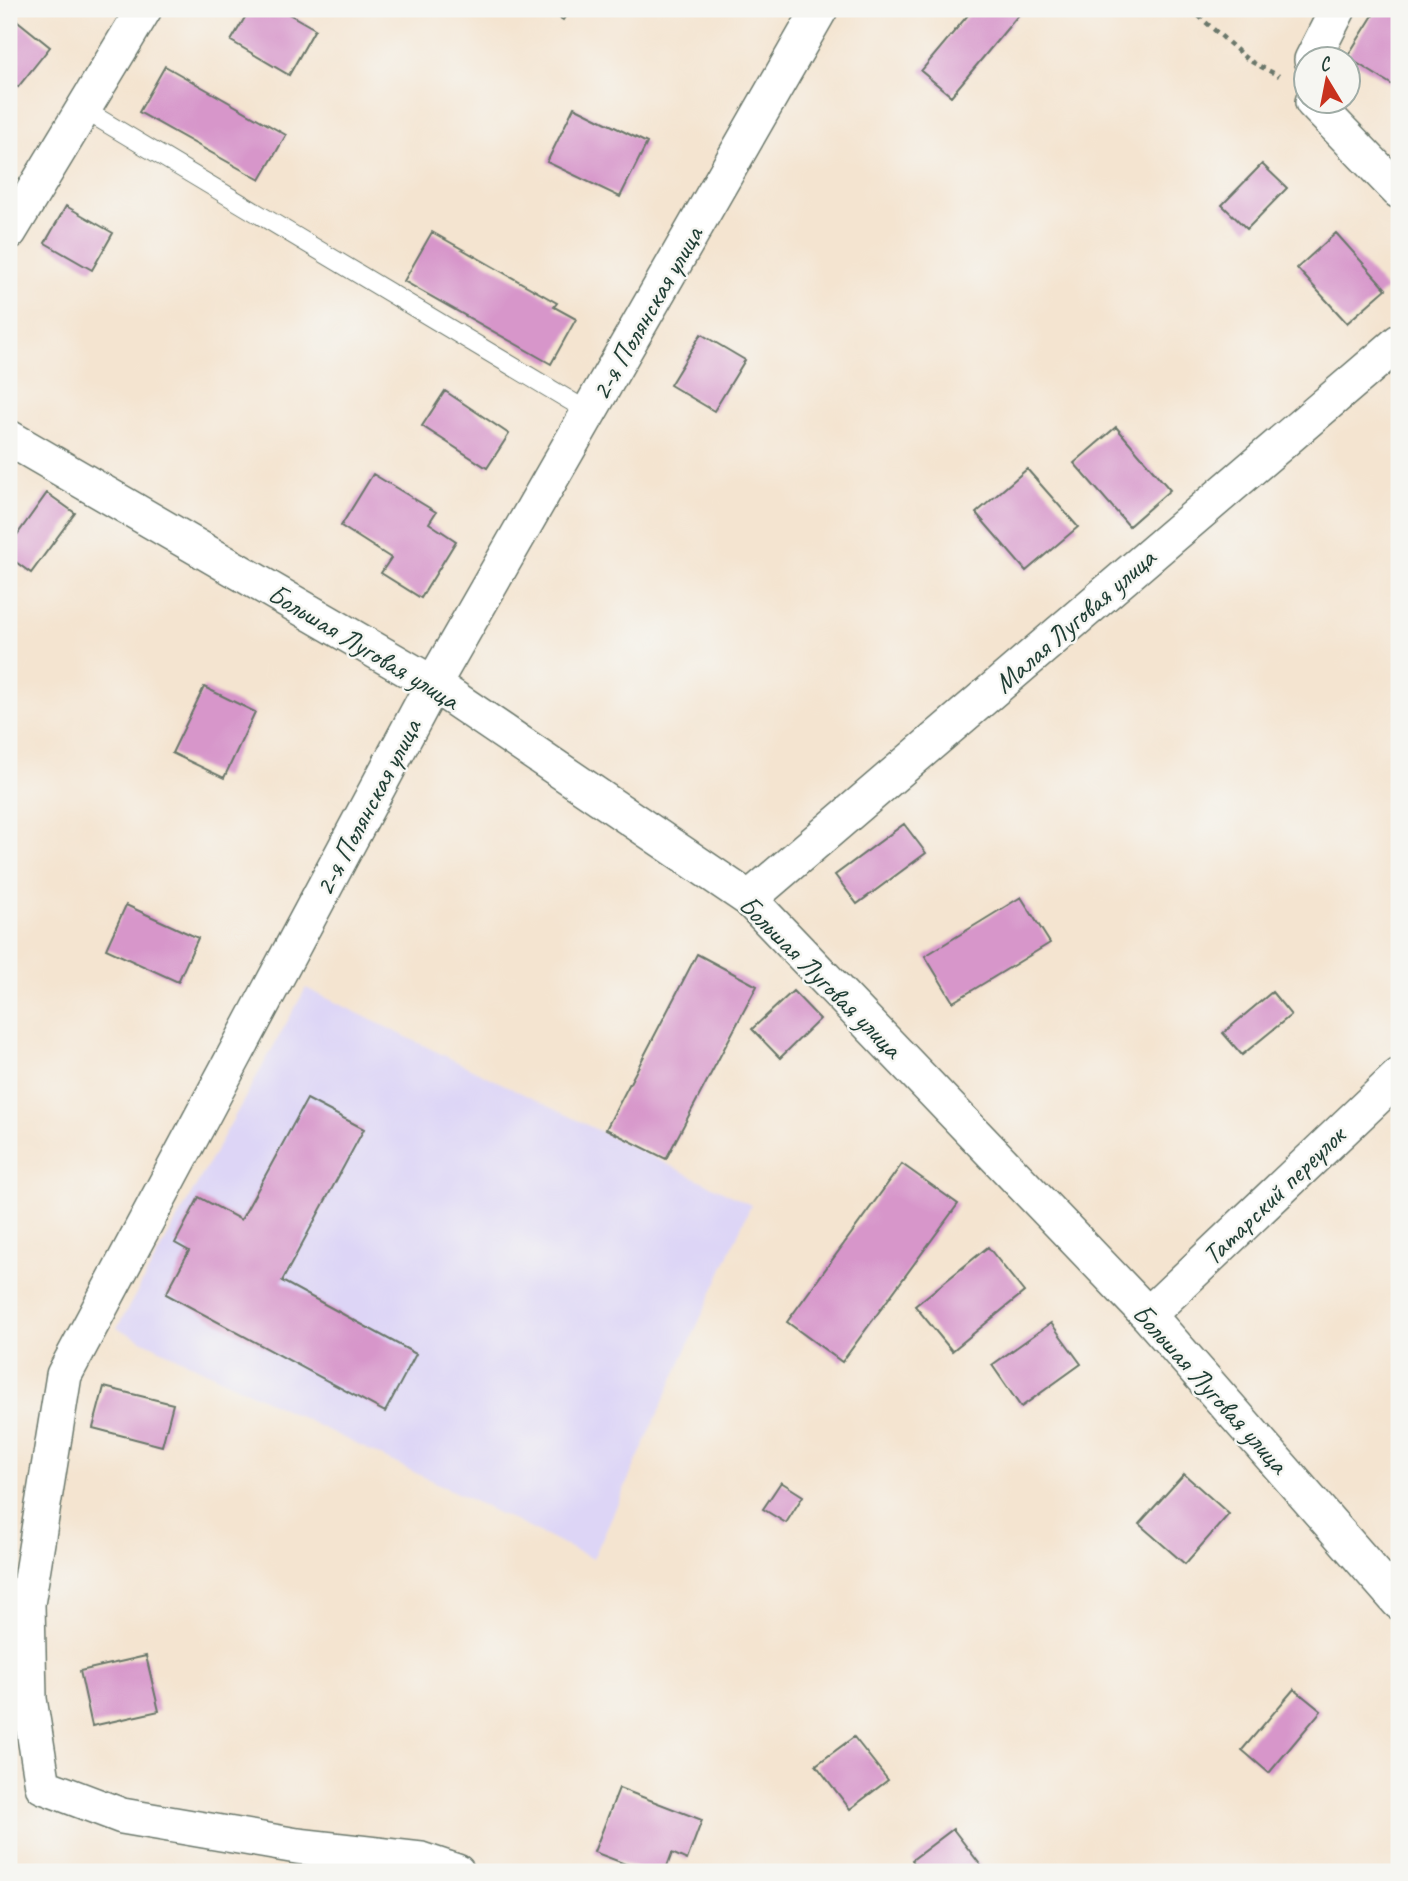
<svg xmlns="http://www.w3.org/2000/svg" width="1408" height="1881" font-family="Caveat,sans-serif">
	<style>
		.built { fill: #ddd5f6 }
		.building { fill: #d796ca }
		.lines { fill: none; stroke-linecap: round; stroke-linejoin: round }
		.lane-casing { stroke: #6a776b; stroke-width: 20 }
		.street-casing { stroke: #6a776b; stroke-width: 38 }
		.path { stroke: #6a776b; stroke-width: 4.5; stroke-dasharray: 5 5; stroke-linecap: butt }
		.lane { stroke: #fff; stroke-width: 18 }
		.street { stroke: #fff; stroke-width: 35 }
		.labels { text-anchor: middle; stroke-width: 5; stroke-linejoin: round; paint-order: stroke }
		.street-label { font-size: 28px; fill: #1f3d34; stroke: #f6f6f2 }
	</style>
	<rect width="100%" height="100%" fill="#f6f6f2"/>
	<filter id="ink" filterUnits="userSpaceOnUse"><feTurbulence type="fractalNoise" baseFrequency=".0143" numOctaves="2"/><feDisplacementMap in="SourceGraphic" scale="14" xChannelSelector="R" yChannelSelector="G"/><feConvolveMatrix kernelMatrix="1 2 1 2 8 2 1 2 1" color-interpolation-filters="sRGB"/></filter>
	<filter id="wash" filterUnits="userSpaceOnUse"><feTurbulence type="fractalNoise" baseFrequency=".00686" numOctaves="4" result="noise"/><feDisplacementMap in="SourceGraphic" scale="28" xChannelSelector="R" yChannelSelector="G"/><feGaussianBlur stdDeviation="1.57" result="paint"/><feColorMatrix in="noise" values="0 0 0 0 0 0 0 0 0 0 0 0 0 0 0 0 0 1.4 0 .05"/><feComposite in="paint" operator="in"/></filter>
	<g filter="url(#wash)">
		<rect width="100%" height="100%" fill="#f4e4d0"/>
		<!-- built -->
		<path class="built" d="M306,988L751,1205L593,1559L117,1328Z"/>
		<g id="blocks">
			<!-- building -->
			<path class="building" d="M250,9H280L315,29L289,75L231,41Z
				M545,9H570L563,20Z
				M973,9H1018L1021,12L951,96L921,71Z
				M1377,9H1399V89L1347,57Z
				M9,14L50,47L18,87L9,80Z
				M165,66L286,135L260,180L139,112Z
				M574,107L647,143L620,197L547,162Z
				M1262,164L1287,188L1247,229L1222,205Z
				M66,206L113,233L92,270L45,243Z
				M432,232L557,303L554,307L576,319L551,364L404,281Z
				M1336,233L1386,289L1347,323L1297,268Z
				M701,334L745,360L714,411L670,385Z
				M445,391L509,434L487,468L422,426Z
				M1116,427L1170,490L1129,526L1074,463Z
				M1027,469L1078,527L1026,571L976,513Z
				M373,474L436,512L429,523L456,541L421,598L381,573L391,558L341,526Z
				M47,493L75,513L31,573L9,557V546Z
				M204,687L255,712L224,778L172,753Z
				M904,824L926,853L857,904L835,875Z
				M1021,897L1050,943L953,1002L925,956Z
				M126,905L198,938L178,982L106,949Z
				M697,954L757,986L666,1159L606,1129Z
				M793,991L820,1019L780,1058L752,1029Z
				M1272,992L1291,1015L1242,1055L1223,1033Z
				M307,1099L364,1129L282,1281L416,1354L385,1412L166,1294L189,1251L175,1243L199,1197L241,1220Z
				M902,1164L958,1204L842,1362L787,1322Z
				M988,1247L1024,1292L952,1351L915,1306Z
				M1051,1323L1081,1364L1021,1407L992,1365Z
				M104,1387L173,1404L162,1446L93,1428Z
				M1184,1474L1229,1514L1185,1564L1139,1524Z
				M781,1482L803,1496L786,1523L763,1509Z
				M146,1656L159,1711L92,1726L80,1671Z
				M1294,1689L1321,1711L1269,1773L1242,1750Z
				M854,1737L888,1780L850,1809L816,1765Z
				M619,1788L702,1820L687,1860L672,1853L665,1872H646L594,1852Z
				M953,1829L985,1871L921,1872L912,1860Z"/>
		</g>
	</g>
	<g filter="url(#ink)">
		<use href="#blocks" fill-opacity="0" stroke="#6a776b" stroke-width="2"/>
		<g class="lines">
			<defs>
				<path id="lane" d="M83,109L589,412"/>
				<path id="street" d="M1312,60L1338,9
					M1313,102L1399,191
					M9,232L144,9
					M9,438L433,684L749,899L1148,1315L1399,1602
					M749,899L1399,342
					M1148,1315L1399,1076
					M457,1872L421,1860L297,1846L122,1816L43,1786L29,1699L27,1604L64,1375L433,684L820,9"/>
			</defs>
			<!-- lane casing -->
			<use href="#lane" class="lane-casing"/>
			<!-- street casing -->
			<use href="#street" class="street-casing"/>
			<!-- path -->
			<path class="path" d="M1191,9L1248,60L1279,76"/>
			<!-- lane -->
			<use href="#lane" class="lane"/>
			<!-- street -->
			<use href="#street" class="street"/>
		</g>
	</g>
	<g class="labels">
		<!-- street labels -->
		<g class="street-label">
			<text transform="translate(646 313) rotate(-60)" y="10">2-я Полянская улица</text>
			<text transform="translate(1074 620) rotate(-41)" y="10">Малая Луговая улица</text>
			<text transform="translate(364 646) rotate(31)" y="10">Большая Луговая улица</text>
			<text transform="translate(367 807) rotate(-62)" y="10">2-я Полянская улица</text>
			<text transform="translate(821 976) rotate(45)" y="10">Большая Луговая улица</text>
			<text transform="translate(1273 1195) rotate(-44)" y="10">Татарский переулок</text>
			<text transform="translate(1211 1388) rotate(48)" y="10">Большая Луговая улица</text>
		</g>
	</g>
	<!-- margin -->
	<rect width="1408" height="1881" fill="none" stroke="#f6f6f2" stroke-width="35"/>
	<!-- north arrow -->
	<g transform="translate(1327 80) rotate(350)"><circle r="33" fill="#f6f6f2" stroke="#a0aca6" stroke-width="2"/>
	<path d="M0-5L12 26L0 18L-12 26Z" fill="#c8321e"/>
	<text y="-10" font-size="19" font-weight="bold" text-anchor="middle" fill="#1f3d34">С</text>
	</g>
</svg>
